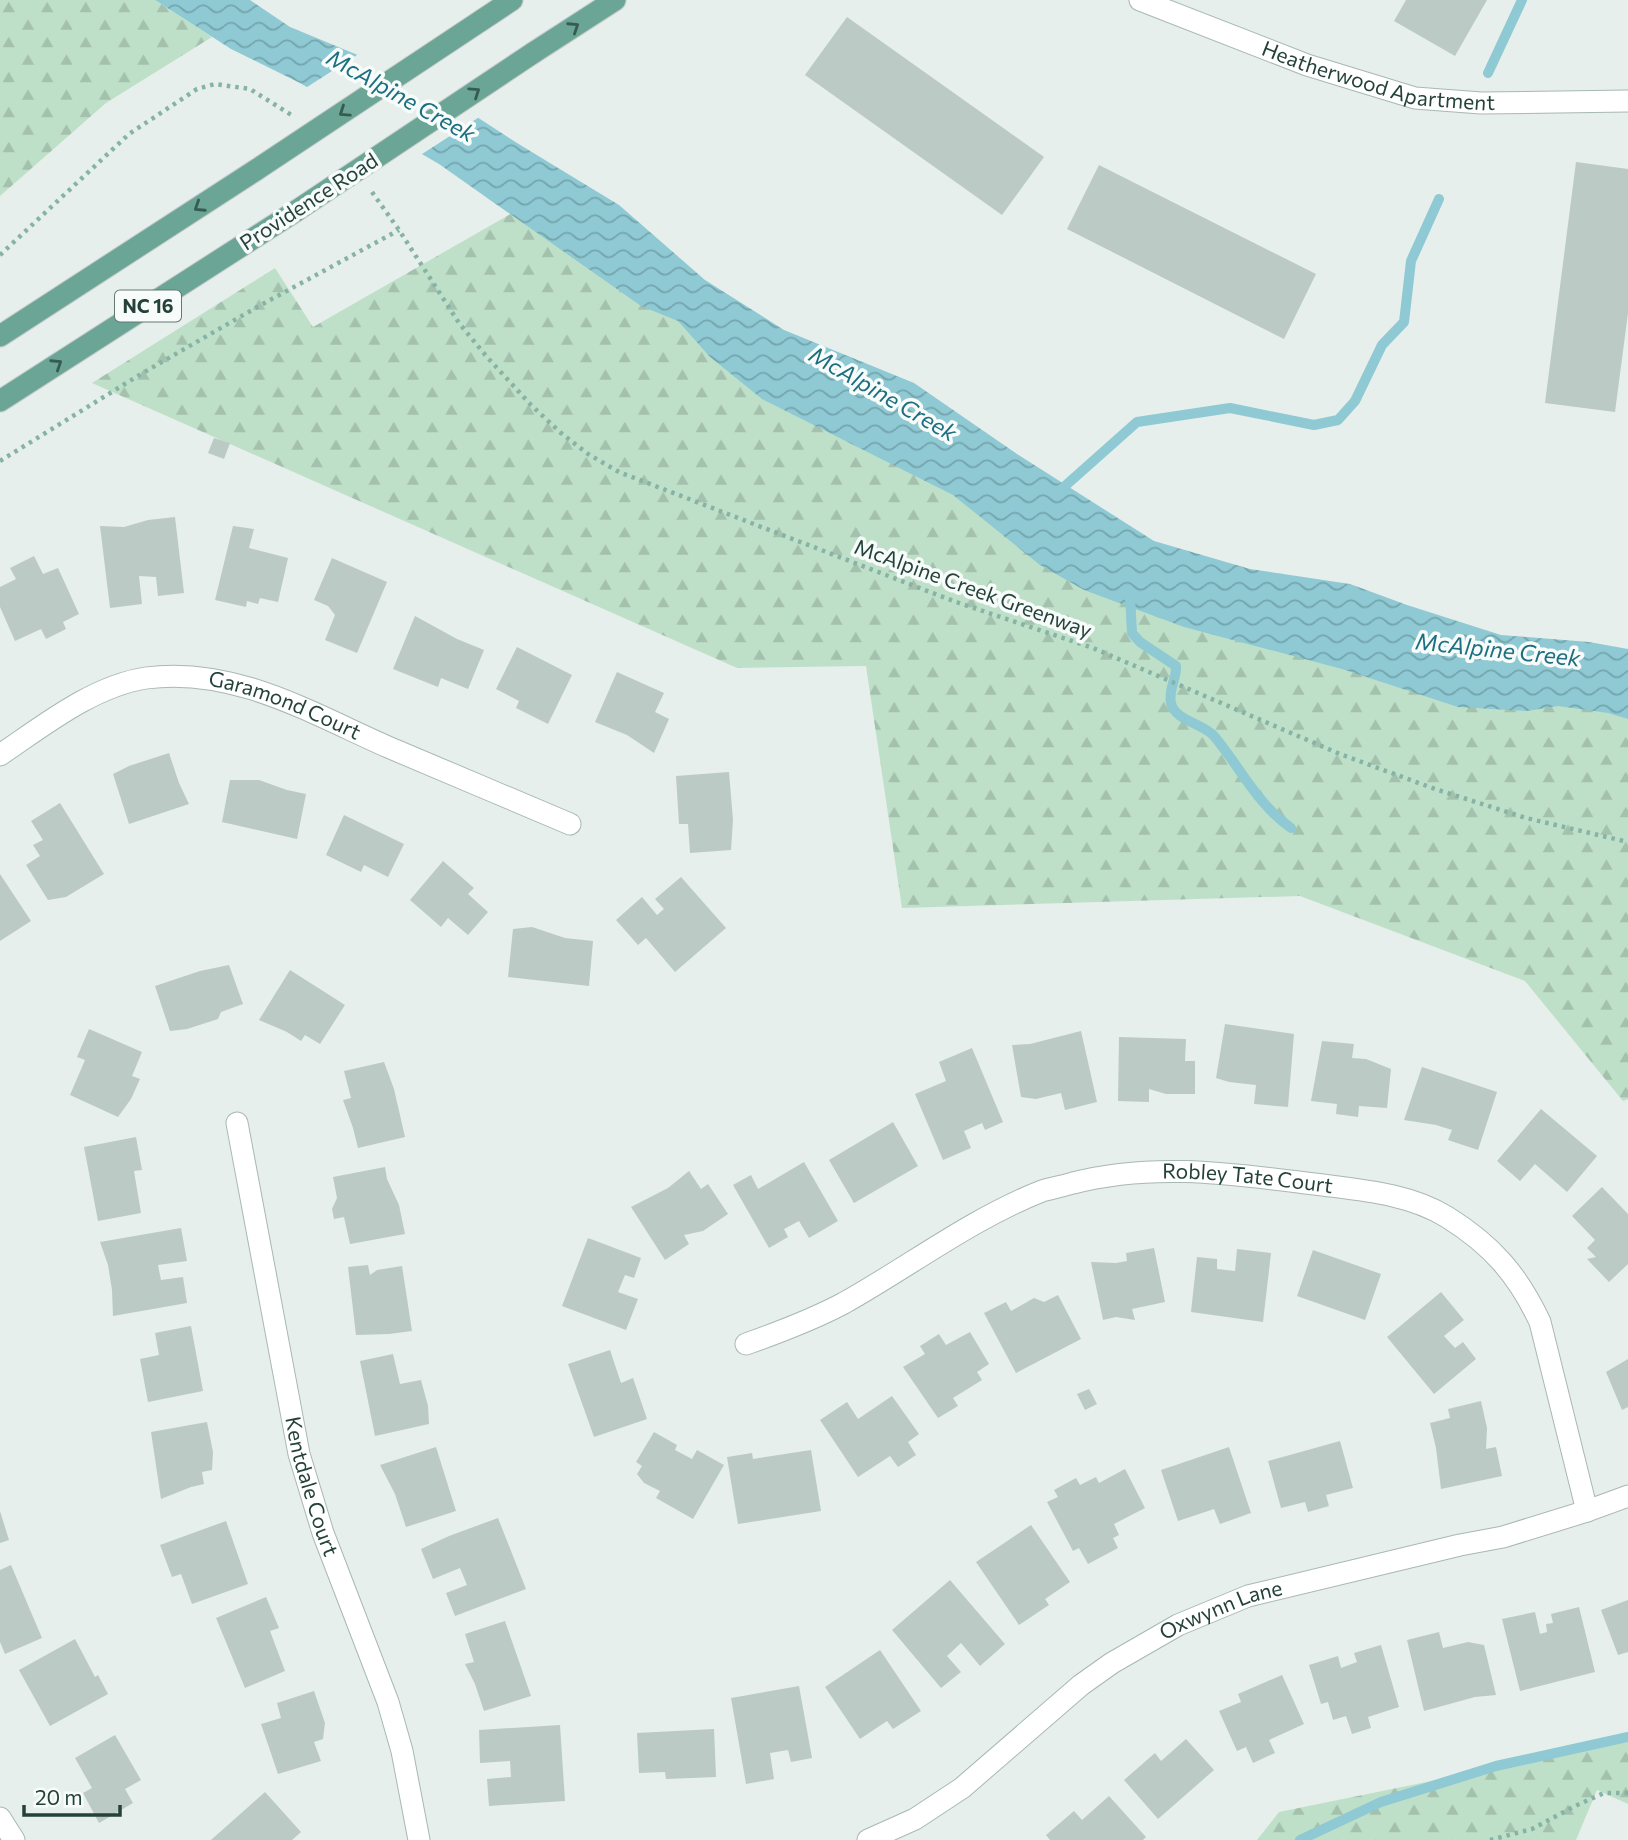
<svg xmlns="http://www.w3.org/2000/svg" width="1628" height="1840" font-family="Commissioner,sans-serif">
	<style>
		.forest { fill: url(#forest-firs) }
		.water { fill: url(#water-waves) }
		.pier { fill: #e6efeb }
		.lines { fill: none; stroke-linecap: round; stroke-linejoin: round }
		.stream { stroke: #8ec9d4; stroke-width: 10 }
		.building { fill: #bbcac4 }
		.minor-casing { stroke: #a8b8b2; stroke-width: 23 }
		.primary-casing { stroke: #c2cac8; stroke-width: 23 }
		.path { stroke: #86b3a5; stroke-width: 4.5; stroke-dasharray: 3.5 5; stroke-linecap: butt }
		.minor { stroke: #fff; stroke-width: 21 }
		.primary { stroke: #6aa596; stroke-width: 21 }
		.primary-bridge-casing { stroke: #c2cac8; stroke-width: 23; stroke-linecap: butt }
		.primary-bridge { stroke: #6aa596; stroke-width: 21 }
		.oneway { stroke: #365b51 }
		.labels { text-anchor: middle; stroke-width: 7; stroke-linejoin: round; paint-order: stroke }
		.shield { fill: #f7fbf9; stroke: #637a73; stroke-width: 2 }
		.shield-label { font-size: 19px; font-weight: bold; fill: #24423a }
		.street-label { font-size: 21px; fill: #24423a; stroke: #f7fbf9 }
		.water-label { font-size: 23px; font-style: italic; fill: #1c6f80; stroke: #f7fbf9 }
	</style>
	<defs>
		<pattern id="forest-firs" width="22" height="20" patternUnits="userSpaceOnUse" patternTransform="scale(1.75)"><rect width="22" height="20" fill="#bfe0c8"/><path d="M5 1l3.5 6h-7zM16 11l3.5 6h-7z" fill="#a4c1ad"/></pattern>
		<pattern id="water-waves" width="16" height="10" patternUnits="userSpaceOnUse" patternTransform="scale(1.75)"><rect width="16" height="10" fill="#8ec9d4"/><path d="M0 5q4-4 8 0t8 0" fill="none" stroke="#74a5ad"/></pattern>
	</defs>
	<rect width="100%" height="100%" fill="#e6efeb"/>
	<!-- forest -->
	<path class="forest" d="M0,0H155L212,37L106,103L0,196Z
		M535,200L1123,579L1628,690V1099L1623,1101L1525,981L1300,896L902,908L866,666L737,668L92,383L275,268L313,327Z
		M1628,1741V1804L1597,1790L1576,1840H1257L1279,1812Z"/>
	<!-- water -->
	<path class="water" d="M155,0H250L290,27L423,82L517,143L619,205L705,280L784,330L914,383L1017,454L1154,541L1250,569L1350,584L1407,605L1501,635L1589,642L1628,649V719L1608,713L1558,706L1527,711L1458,707L1342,669L1184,627L1084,590L1040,565L953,495L762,399L710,357L678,321L641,306L439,164L300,83L231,49Z"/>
	<!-- pier -->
	<path class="pier" d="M360,53L424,79L481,116L419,156L304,89Z"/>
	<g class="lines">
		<!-- stream -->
		<path class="stream" d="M1488,73L1522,0
			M1056,494L1137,422L1230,408L1314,425L1338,420L1355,401L1382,345L1404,322L1411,261L1439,199
			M1130,596L1132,633L1140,642L1176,666C1177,678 1168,690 1171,703C1175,721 1203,723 1214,736C1240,767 1257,804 1291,828
			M1300,1840L1381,1802L1496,1766L1628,1737"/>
	</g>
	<!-- building -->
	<path class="building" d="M1406,0H1487L1455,56L1394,21Z
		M847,17L1044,157L1002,215L805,75Z
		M1576,162L1628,169V313L1615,412L1545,403Z
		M1099,165L1316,274L1284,339L1067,229Z
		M214,438L230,443L224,459L208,453Z
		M175,517L184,593L158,596L156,577L139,576L142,604L110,608L100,526L124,527L148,520Z
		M233,526L254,529L249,548L288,558L278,602L260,598L258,604L247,601L246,607L215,600Z
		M34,556L43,574L58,568L79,614L63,622L66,629L46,639L41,629L15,641L0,607V587L16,579L10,568Z
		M332,558L387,582L357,653L325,640L335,615L328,606L314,600Z
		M415,616L457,639L484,650L468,689L441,678L438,687L393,669Z
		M517,647L572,675L548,724L516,708L519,701L496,689Z
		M617,672L664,693L655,712L669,719L654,753L627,735L595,722Z
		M169,753L179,783L189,804L129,824L113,774L129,766Z
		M729,772L733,820L731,850L690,853L688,824H679L676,776Z
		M230,780H259L287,790L306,794L297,839L222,822Z
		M60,803L104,874L66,897L48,900L26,865L40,856L33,845L43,840L31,821Z
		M344,815L404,844L388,877L364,865L361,872L326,855Z
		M443,861L474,888L468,894L488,912L468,935L448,918L441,927L410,900Z
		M0,874L31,921L0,941Z
		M681,877L726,928L675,972L646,938L638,945L616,920L642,897L657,915L664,909L655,899Z
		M532,927L565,938L593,941L589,986L508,977L513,929Z
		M229,965L243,1004L221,1012L218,1019L187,1029L170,1031L155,986L200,971Z
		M290,970L345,1005L320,1044L305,1035L301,1041L287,1032L259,1020Z
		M1225,1024L1294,1034L1288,1107L1254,1104L1256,1085L1229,1082L1216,1078Z
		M89,1029L142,1052L132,1076L140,1079L131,1099L118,1117L70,1095L85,1060L77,1057Z
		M1081,1031L1097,1102L1065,1110L1061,1093L1036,1099L1021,1097L1012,1045L1030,1044Z
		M1119,1037L1186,1039L1185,1061H1195V1094H1166L1149,1089V1102L1118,1101Z
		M1322,1041L1354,1044L1352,1058L1366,1059L1391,1069L1387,1108L1359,1106L1358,1117L1336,1114L1337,1104L1311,1101Z
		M972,1048L1003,1122L985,1130L982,1123L964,1131L971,1148L943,1160L915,1094L946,1081L939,1062Z
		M384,1062L394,1089L405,1137L358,1148L353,1128L343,1100L351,1098L344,1071Z
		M1422,1067L1497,1092L1478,1150L1448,1140L1452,1130L1436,1125L1404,1120Z
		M1541,1109L1597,1156L1567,1192L1535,1164L1520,1181L1497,1161Z
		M893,1122L918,1166L854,1203L829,1160Z
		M136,1137L142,1170L134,1171L141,1213L98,1221L84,1147Z
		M804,1162L838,1221L809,1238L799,1221L784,1229L788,1237L769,1248L733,1185L751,1175L758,1189Z
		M385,1167L387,1179L399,1205L405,1234L350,1244L344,1217L334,1219L332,1209L337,1198L333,1177Z
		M689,1171L701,1189L708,1184L728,1214L703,1231L684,1235L689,1244L665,1260L631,1207L668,1188Z
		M1602,1187L1628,1214V1264L1609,1282L1587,1259L1596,1257L1587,1248L1595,1240L1572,1216Z
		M181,1228L187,1261L158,1265L161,1280L183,1277L187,1303L113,1316L112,1290L108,1265L100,1242Z
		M588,1238L641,1258L634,1278L625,1275L618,1292L638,1299L626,1330L562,1306Z
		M1154,1248L1165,1302L1132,1309L1135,1320L1116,1317L1103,1320L1091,1262L1116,1263L1127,1261L1126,1253Z
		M1237,1249L1271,1253L1263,1322L1191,1312L1197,1257L1217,1259V1269L1235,1271Z
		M1313,1250L1381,1274L1365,1320L1297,1296Z
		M368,1265L370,1275L377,1270L402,1266L412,1331L389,1334L356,1335L348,1267Z
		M1441,1292L1464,1320L1444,1336L1455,1348L1463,1342L1476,1359L1434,1394L1387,1337Z
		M1058,1295L1081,1339L1016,1373L984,1313L1006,1302L1011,1311L1034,1298L1044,1302Z
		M191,1326L203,1391L148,1402L140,1359L159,1355L155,1333Z
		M970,1332L989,1364L977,1372L982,1380L953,1398L958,1406L938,1418L903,1367L925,1354L920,1346L939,1334L946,1345Z
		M610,1350L621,1383L633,1378L647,1419L594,1437L568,1364Z
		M393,1354L400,1384L421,1380L428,1406L429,1424L375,1436L360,1361Z
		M1628,1359V1407L1622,1410L1606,1372Z
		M1089,1389L1097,1404L1085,1410L1077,1394Z
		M892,1396L919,1434L908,1442L916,1455L898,1467L890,1456L858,1477L820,1420L847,1402L858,1419Z
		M1481,1401L1487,1428L1486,1449L1496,1447L1502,1476L1441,1489L1436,1448L1430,1423L1450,1418L1448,1409Z
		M207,1422L213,1452L212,1470L202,1472L204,1484L191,1487L161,1499L151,1432Z
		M654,1432L677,1445L675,1450L692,1459L697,1450L724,1465L693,1519L656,1498L660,1491L644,1483L637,1474L642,1466L636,1462Z
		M1340,1441L1353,1488L1326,1495L1329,1506L1308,1512L1305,1502L1281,1508L1268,1461Z
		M436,1447L456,1511L406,1527L395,1494L380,1465Z
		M1229,1447L1251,1513L1220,1524L1214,1509L1178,1521L1161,1470Z
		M811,1450L821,1511L738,1524L727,1457L752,1453L753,1459Z
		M1125,1469L1145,1508L1114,1524L1119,1535L1113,1538L1118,1548L1088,1564L1079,1548L1073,1551L1047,1502L1058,1497L1054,1490L1076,1478L1080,1485L1096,1477L1099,1483Z
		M0,1511L9,1540L0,1543Z
		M498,1518L526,1589L455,1616L446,1593L467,1585L460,1568L433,1579L421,1549L449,1536Z
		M226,1521L248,1584L192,1604L181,1574L172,1577L160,1545Z
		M1031,1525L1070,1582L1045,1599L1049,1605L1019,1625L976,1562Z
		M11,1565L42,1638L5,1654L0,1642V1570Z
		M950,1580L1005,1644L980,1666L961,1643L947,1656L961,1672L941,1688L892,1630Z
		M266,1597L279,1628L270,1631L285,1671L245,1688L216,1618Z
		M1628,1600V1652L1618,1655L1601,1610Z
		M1579,1607L1595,1672L1520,1691L1502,1619L1535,1612L1540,1634L1547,1632L1546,1624L1553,1623L1551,1614Z
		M505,1621L531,1696L484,1711L475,1684L465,1664L474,1662L465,1634Z
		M1439,1632L1443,1648L1468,1642L1484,1645L1496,1695L1475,1697L1424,1711L1407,1640Z
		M75,1639L95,1677L98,1675L108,1694L50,1726L19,1670Z
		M1381,1645L1399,1707L1368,1717L1371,1728L1352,1734L1346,1716L1333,1720L1328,1702L1321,1704L1309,1665L1338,1656L1341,1668L1357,1662L1354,1653Z
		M880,1650L921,1711L893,1729L887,1721L860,1739L825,1687Z
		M1282,1675L1304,1724L1269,1740L1275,1753L1253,1763L1246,1747L1237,1751L1219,1711L1241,1702L1238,1694Z
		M799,1686L812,1758L791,1762L788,1750L770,1753L774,1779L746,1784L731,1698Z
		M314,1691L325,1723L323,1739L314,1742L321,1761L278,1774L261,1724L281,1718L277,1703Z
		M560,1725L565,1801L489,1806L487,1779L511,1777L510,1761L480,1763L479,1730Z
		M714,1729L716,1777L666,1779L665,1772L639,1773L637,1733Z
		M115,1735L141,1780L125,1789L133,1803L99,1823L83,1793L92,1788L75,1758Z
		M1186,1739L1214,1770L1158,1819L1124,1780L1155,1753L1161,1761Z
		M265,1792L301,1832L292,1840H211Z
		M1109,1796L1146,1837L1143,1840H1050L1046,1835L1074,1811L1082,1820Z"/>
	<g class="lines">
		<defs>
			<g id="minor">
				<path id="s1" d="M1140,0L1307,65L1415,98L1481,103L1628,101"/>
				<path id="s2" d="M0,755C43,726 93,686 146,678C233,666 311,713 388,747C449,773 509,798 570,824"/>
				<path id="s3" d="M237,1123L299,1454L323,1533L388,1702L402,1751L419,1840"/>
				<path id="s4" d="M746,1344C780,1332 812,1320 844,1303C910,1266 971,1219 1042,1191C1052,1188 1063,1186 1073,1183C1154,1162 1233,1174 1315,1184C1359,1190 1408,1193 1447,1217C1492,1245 1518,1275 1540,1322L1587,1511"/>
				<path d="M0,1818L14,1840"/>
				<path id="s5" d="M868,1840L915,1819L962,1788L1081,1685L1112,1663L1178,1625L1248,1596L1460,1545L1503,1537L1587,1511L1628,1496"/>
			</g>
			<path id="primary" d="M482,20L512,0
				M533,53L615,0
				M0,336L256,170
				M0,401L296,211"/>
		</defs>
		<!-- minor casing -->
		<use href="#minor" class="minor-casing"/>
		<!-- primary casing -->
		<use href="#primary" class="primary-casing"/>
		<!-- path -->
		<path class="path" d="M372,192L399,230L459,323L487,357L531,405L561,433L588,454L619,472L956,602L1093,648L1340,754L1435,789L1526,818L1628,842
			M0,255L129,134L197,89L215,84L250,89L293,116
			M0,461L141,374L259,306L399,230
			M1490,1840L1532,1829L1575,1806L1604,1793H1628"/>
		<!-- minor -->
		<use href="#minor" class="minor"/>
		<!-- primary -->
		<use href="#primary" class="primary"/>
		<defs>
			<path id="primary-bridge" d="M256,170L482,20
				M296,211L533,53"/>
		</defs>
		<!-- primary-bridge casing -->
		<use href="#primary-bridge" class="primary-bridge-casing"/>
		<!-- primary-bridge -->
		<use href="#primary-bridge" class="primary-bridge"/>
	</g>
	<!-- one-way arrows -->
	<defs><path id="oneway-chevron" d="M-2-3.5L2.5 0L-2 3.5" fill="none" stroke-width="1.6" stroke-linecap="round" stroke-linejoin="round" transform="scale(1.75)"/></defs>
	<g class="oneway">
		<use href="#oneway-chevron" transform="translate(574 27) rotate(-33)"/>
		<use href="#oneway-chevron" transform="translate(475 92) rotate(-34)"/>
		<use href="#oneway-chevron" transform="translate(344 112) rotate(146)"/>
		<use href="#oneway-chevron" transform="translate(199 207) rotate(147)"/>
		<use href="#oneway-chevron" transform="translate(57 364) rotate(-33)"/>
	</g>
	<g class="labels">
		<!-- shield labels -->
		<rect class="shield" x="115" y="290.5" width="66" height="31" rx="5"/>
		<g class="shield-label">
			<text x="148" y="313">NC 16</text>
		</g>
		<!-- street labels -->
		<g class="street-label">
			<text dy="7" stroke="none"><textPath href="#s1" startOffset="252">Heatherwood Apartment</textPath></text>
			<text transform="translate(309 202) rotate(-33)" y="7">Providence Road</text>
			<text transform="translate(973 589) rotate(20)" y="7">McAlpine Creek Greenway</text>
			<text dy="7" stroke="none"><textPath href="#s2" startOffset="310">Garamond Court</textPath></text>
			<text dy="7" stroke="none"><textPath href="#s4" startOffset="542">Robley Tate Court</textPath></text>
			<text dy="7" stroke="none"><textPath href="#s3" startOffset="371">Kentdale Court</textPath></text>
			<text dy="7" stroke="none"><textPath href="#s5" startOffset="425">Oxwynn Lane</textPath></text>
		</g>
		<!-- water labels -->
		<g class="water-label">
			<text transform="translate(401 96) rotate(29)" y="8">McAlpine Creek</text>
			<text transform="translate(883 394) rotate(30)" y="8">McAlpine Creek</text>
			<text transform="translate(1498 650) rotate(6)" y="8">McAlpine Creek</text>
		</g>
	</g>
	<!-- scale -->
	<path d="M24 1805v10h96v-10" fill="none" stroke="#24423a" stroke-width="3.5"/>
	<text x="35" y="1805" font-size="21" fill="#24423a" stroke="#f7fbf9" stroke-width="5" paint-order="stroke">20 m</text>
</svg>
